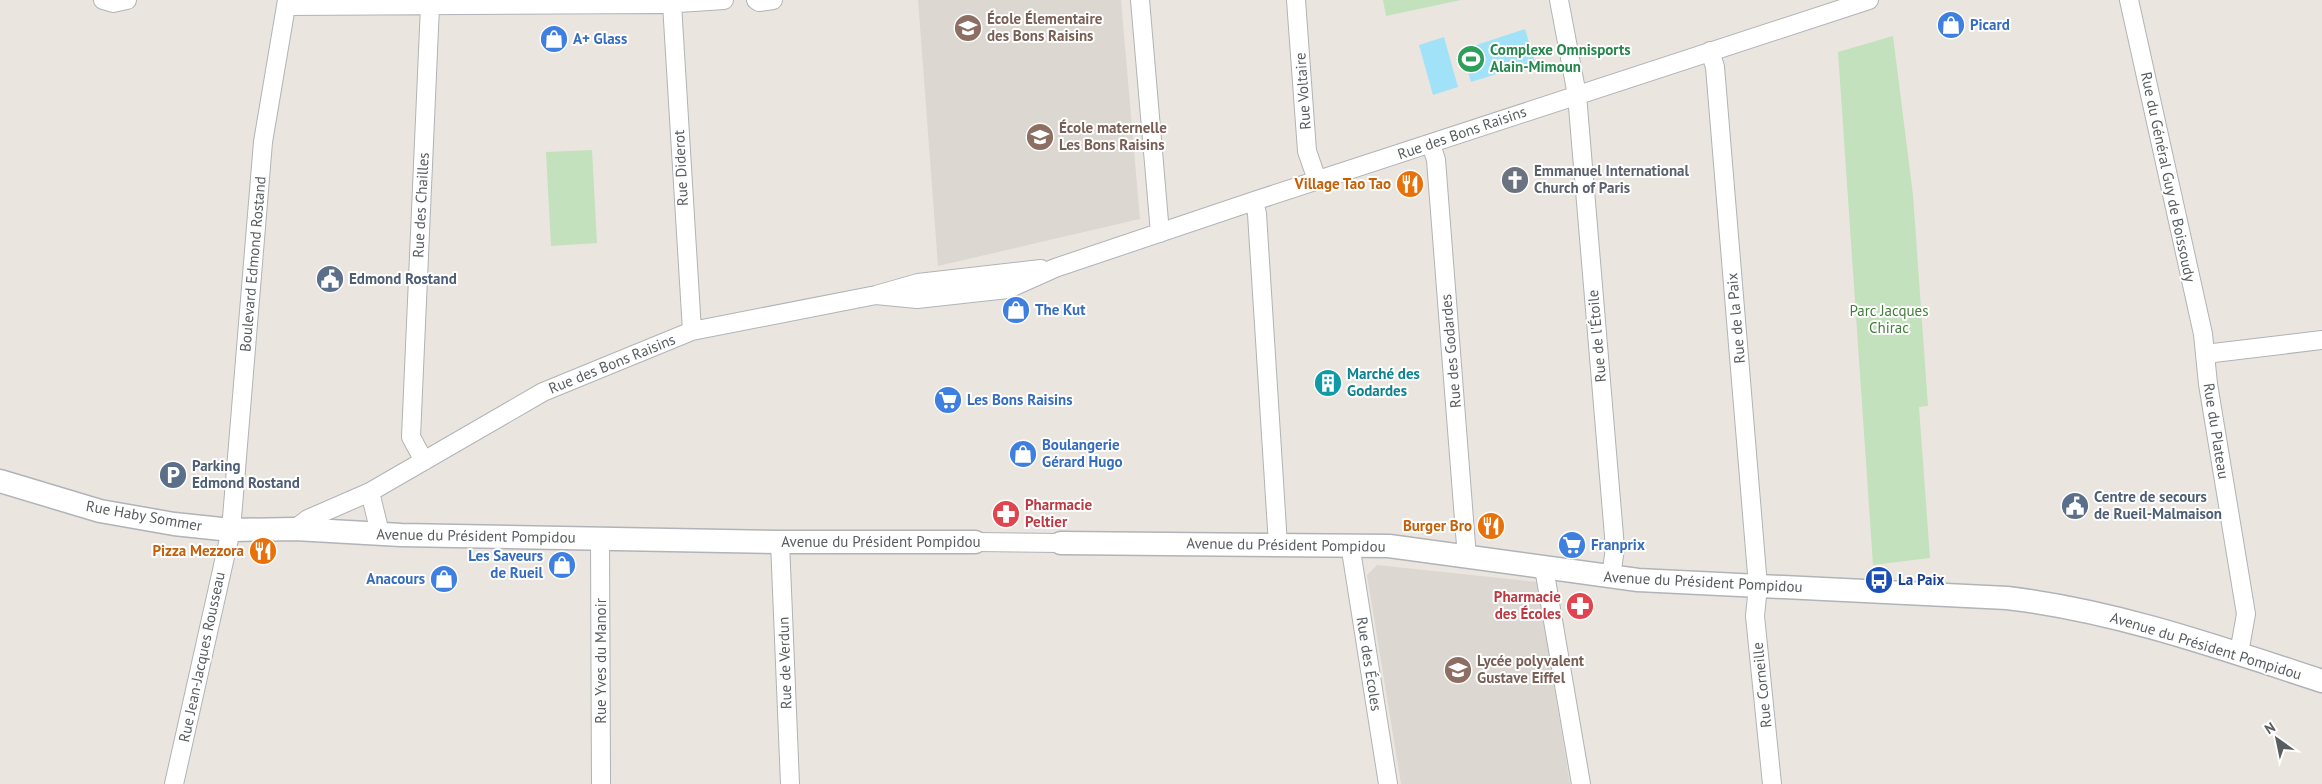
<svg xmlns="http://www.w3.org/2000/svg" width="2322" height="784" font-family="'PT Sans',sans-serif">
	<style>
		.education { fill: #ddd7d1 }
		.green { fill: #c3e1bd }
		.water { fill: #a2e2f8 }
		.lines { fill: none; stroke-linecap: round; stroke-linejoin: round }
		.minor-casing { stroke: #b0b3b7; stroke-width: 20 }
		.tertiary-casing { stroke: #b0b3b7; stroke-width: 25 }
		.minor { stroke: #fff; stroke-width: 18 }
		.tertiary { stroke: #fff; stroke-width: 22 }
		.labels { text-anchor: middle; stroke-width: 4; stroke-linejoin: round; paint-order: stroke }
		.education-label { font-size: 15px; font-weight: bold; fill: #785e54; stroke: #fff; text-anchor: start }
		.shop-label { font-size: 15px; font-weight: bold; fill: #366cbe; stroke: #fff; text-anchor: start }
		.leisure-label { font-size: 15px; font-weight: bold; fill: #27864d; stroke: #fff; text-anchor: start }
		.street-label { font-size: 15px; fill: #585d5f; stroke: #fff }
		.worship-label { font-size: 15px; font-weight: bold; fill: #5b616d; stroke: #fff; text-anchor: start }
		.food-label { font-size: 15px; font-weight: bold; fill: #c56008; stroke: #fff; text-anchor: end }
		.service-label { font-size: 15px; font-weight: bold; fill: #4e5e75; stroke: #fff; text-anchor: start }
		.park-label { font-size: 15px; fill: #427e39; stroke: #fff }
		.culture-label { font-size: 15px; font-weight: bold; fill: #0d838f; stroke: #fff; text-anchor: start }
		.health-label { font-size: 15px; font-weight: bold; fill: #be3a42; stroke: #fff; text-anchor: start }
		.transit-label { font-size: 15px; font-weight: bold; fill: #164399; stroke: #fff; text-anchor: start }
	</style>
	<rect width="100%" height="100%" fill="#eae6df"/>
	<!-- education -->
	<path class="education" d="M918,0H1121L1140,219L938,266Z
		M1377,565L1537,582L1570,784H1401L1367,575Z"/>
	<!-- green -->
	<path class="green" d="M1383,0H1461L1386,16Z
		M1893,36L1913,195L1928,406L1919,407L1930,558L1873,565L1838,52Z
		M592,150L597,243L551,246L546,152Z"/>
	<!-- water -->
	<path class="water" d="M1525,29L1535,62L1471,82L1461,50Z
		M1444,37L1458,87L1433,95L1419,45Z"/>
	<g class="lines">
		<defs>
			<path id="minor" d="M103,0L113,3L127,0
				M756,0L759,2L773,0
				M1140,0L1160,233
				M1296,0L1307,151L1317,180
				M1559,0L1577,95L1615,548L1611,577
				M2129,0L2203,334L2208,384L2246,614L2239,653
				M672,4L692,331
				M286,6L663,4L724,0
				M1710,51L1715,67L1758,586L1755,616L1772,784
				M1431,144L1436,160L1467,558
				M1254,201L1257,214L1278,545
				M876,295L917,299L1008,289L1055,268L1254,201L1869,0
				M2205,354L2322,340
				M424,461L411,437L430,6
				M370,492L380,533
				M295,529L308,519L370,492L543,392L692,331L876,295L918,283L1041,269
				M600,539L601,784
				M780,542L790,784
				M975,542L1061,543
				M1350,544L1388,784
				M1544,568L1581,784
				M174,784L231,530L263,142L287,0"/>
			<path id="tertiary" d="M0,481L100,511L174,524L231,530L295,529L401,535L780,542H975
				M1061,543L1389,546L1638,580L2007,598C2116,611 2218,647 2322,681"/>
		</defs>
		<!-- minor casing -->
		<use href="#minor" class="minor-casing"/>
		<!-- tertiary casing -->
		<use href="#tertiary" class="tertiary-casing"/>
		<!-- minor -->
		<use href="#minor" class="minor"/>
		<!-- tertiary -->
		<use href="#tertiary" class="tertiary"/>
	</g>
	<!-- icons -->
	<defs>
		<symbol id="shop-disc" viewBox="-11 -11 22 22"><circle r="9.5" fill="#3f7fe0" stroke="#fff"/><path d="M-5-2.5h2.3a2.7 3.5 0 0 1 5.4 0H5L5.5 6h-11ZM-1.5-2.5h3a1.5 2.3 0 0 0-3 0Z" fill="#fff"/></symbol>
		<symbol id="school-disc" viewBox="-11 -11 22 22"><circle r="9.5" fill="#8d6e63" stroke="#fff"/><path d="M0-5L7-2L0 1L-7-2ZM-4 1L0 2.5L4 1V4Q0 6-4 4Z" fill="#fff"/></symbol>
		<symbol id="stadium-disc" viewBox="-11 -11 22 22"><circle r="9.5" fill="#2e9e5b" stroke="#fff"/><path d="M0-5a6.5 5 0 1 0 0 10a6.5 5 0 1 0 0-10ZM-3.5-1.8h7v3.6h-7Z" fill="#fff"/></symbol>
		<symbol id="church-disc" viewBox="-11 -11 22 22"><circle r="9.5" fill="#6b7280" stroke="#fff"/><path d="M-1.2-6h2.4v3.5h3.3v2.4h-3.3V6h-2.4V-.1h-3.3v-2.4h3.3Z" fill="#fff"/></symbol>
		<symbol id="restaurant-disc" viewBox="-11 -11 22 22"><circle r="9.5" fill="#e8710a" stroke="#fff"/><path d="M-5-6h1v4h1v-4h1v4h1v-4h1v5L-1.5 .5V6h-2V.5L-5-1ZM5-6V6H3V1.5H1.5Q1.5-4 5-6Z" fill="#fff"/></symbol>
		<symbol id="civic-disc" viewBox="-11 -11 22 22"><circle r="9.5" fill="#5c6f8a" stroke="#fff"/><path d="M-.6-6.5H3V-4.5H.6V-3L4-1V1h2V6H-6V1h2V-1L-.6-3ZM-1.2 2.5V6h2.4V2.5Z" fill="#fff"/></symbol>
		<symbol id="building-disc" viewBox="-11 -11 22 22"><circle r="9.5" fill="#0f9aa8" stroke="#fff"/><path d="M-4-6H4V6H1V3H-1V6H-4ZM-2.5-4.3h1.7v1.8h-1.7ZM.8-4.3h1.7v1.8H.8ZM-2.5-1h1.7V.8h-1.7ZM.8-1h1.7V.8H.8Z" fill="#fff"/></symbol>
		<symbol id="supermarket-disc" viewBox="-11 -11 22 22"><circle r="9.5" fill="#3f7fe0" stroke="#fff"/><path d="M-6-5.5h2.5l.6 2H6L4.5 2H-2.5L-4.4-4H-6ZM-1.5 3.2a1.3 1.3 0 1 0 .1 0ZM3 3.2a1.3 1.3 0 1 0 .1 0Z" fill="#fff"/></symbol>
		<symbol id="parking-disc" viewBox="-11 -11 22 22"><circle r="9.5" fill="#5c6f8a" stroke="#fff"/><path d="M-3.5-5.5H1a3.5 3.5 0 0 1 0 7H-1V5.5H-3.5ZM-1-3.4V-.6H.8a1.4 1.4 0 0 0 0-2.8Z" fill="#fff"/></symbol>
		<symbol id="pharmacy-disc" viewBox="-11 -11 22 22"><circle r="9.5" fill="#e0444e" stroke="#fff"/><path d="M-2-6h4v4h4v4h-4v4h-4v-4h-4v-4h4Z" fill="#fff"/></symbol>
		<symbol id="bus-disc" viewBox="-11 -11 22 22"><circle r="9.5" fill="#1a4fb4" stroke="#fff"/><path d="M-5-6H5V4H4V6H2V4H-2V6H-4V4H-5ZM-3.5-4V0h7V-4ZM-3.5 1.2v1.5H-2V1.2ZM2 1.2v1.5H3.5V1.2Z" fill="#fff"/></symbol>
	</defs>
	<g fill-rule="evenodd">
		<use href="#shop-disc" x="1935" y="9" width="32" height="32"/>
		<use href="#school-disc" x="952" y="12" width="32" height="32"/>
		<use href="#shop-disc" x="538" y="23" width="32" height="32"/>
		<use href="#stadium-disc" x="1455" y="43" width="32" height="32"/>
		<use href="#school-disc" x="1024" y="121" width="32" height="32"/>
		<use href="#church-disc" x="1499" y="164" width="32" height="32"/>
		<use href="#restaurant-disc" x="1394" y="168" width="32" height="32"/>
		<use href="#civic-disc" x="314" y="263" width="32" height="32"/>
		<use href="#shop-disc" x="1000" y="294" width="32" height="32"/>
		<use href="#building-disc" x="1312" y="367" width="32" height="32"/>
		<use href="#supermarket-disc" x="932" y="384" width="32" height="32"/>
		<use href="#shop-disc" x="1007" y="438" width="32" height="32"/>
		<use href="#parking-disc" x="157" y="459" width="32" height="32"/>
		<use href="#civic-disc" x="2059" y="490" width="32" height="32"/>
		<use href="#pharmacy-disc" x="990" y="498" width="32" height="32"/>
		<use href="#restaurant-disc" x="1475" y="510" width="32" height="32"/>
		<use href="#supermarket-disc" x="1556" y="529" width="32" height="32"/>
		<use href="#restaurant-disc" x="247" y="535" width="32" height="32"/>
		<use href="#shop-disc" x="546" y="549" width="32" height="32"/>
		<use href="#shop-disc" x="428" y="563" width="32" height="32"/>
		<use href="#bus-disc" x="1863" y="564" width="32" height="32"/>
		<use href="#pharmacy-disc" x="1564" y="590" width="32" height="32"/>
		<use href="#school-disc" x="1442" y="654" width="32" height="32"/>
	</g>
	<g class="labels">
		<!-- education labels -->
		<g class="education-label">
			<text x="987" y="24">École Élementaire<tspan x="987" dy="17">des Bons Raisins</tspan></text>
			<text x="1059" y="133">École maternelle<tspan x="1059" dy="17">Les Bons Raisins</tspan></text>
			<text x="1477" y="666">Lycée polyvalent<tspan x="1477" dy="17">Gustave Eiffel</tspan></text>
		</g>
		<!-- shop labels -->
		<g class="shop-label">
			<text x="1970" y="30">Picard</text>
			<text x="573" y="44">A+ Glass</text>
			<text x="1035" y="315">The Kut</text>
			<text x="967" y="405">Les Bons Raisins</text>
			<text x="1042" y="450">Boulangerie<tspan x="1042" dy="17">Gérard Hugo</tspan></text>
			<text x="1591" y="550">Franprix</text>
			<text x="543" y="561" text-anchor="end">Les Saveurs<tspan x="543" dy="17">de Rueil</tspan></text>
			<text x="425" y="584" text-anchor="end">Anacours</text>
		</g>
		<!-- leisure labels -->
		<g class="leisure-label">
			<text x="1490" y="55">Complexe Omnisports<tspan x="1490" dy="17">Alain-Mimoun</tspan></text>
		</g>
		<!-- street labels -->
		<g class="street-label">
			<text transform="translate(1303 91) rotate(-94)" y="5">Rue Voltaire</text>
			<text transform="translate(1462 133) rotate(-19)" y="5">Rue des Bons Raisins</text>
			<text transform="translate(681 168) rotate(-93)" y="5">Rue Diderot</text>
			<text transform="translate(2168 177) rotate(78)" y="5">Rue du Général Guy de Boissoudy</text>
			<text transform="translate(421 205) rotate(-87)" y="5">Rue des Chailles</text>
			<text transform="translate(253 264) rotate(-85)" y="5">Boulevard Edmond Rostand</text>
			<text transform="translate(1736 318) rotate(-95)" y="5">Rue de la Paix</text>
			<text transform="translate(1597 336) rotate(-95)" y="5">Rue de l'Étoile</text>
			<text transform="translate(1451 351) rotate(-95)" y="5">Rue des Godardes</text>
			<text transform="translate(612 364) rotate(-22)" y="5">Rue des Bons Raisins</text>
			<text transform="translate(2216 431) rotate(81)" y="5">Rue du Plateau</text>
			<text transform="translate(144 516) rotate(10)" y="5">Rue Haby Sommer</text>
			<text transform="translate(476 536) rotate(1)" y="5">Avenue du Président Pompidou</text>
			<text x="881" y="547">Avenue du Président Pompidou</text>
			<text transform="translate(1286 545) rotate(1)" y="5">Avenue du Président Pompidou</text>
			<text transform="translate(1703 582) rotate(3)" y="5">Avenue du Président Pompidou</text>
			<text transform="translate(2206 646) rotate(17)" y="5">Avenue du Président Pompidou</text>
			<text transform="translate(202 657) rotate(-78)" y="5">Rue Jean-Jacques Rousseau</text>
			<text transform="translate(601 661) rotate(-90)" y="5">Rue Yves du Manoir</text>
			<text transform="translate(785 663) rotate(-92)" y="5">Rue de Verdun</text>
			<text transform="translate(1369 664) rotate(81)" y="5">Rue des Écoles</text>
			<text transform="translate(1762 685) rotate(-96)" y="5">Rue Corneille</text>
		</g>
		<!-- worship labels -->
		<g class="worship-label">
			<text x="1534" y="176">Emmanuel International<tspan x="1534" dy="17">Church of Paris</tspan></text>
		</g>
		<!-- food labels -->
		<g class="food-label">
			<text x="1391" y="189">Village Tao Tao</text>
			<text x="1472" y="531">Burger Bro</text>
			<text x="244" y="556">Pizza Mezzora</text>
		</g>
		<!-- service labels -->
		<g class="service-label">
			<text x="349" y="284">Edmond Rostand</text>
			<text x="192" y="471">Parking<tspan x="192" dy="17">Edmond Rostand</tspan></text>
			<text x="2094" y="502">Centre de secours<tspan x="2094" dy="17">de Rueil-Malmaison</tspan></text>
		</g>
		<!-- park labels -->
		<g class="park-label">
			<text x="1889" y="316">Parc Jacques<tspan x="1889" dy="17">Chirac</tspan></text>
		</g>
		<!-- culture labels -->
		<g class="culture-label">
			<text x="1347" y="379">Marché des<tspan x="1347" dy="17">Godardes</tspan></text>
		</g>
		<!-- health labels -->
		<g class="health-label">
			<text x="1025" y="510">Pharmacie<tspan x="1025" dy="17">Peltier</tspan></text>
			<text x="1561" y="602" text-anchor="end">Pharmacie<tspan x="1561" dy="17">des Écoles</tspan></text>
		</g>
		<!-- transit labels -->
		<g class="transit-label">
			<text x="1898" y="585">La Paix</text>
		</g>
	</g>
	<!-- north arrow -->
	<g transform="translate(2277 739) rotate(327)" stroke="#ffffff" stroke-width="4" paint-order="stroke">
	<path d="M0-4L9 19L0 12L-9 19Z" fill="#585d5f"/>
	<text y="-8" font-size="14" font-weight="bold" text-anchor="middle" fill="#585d5f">N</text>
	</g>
</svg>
